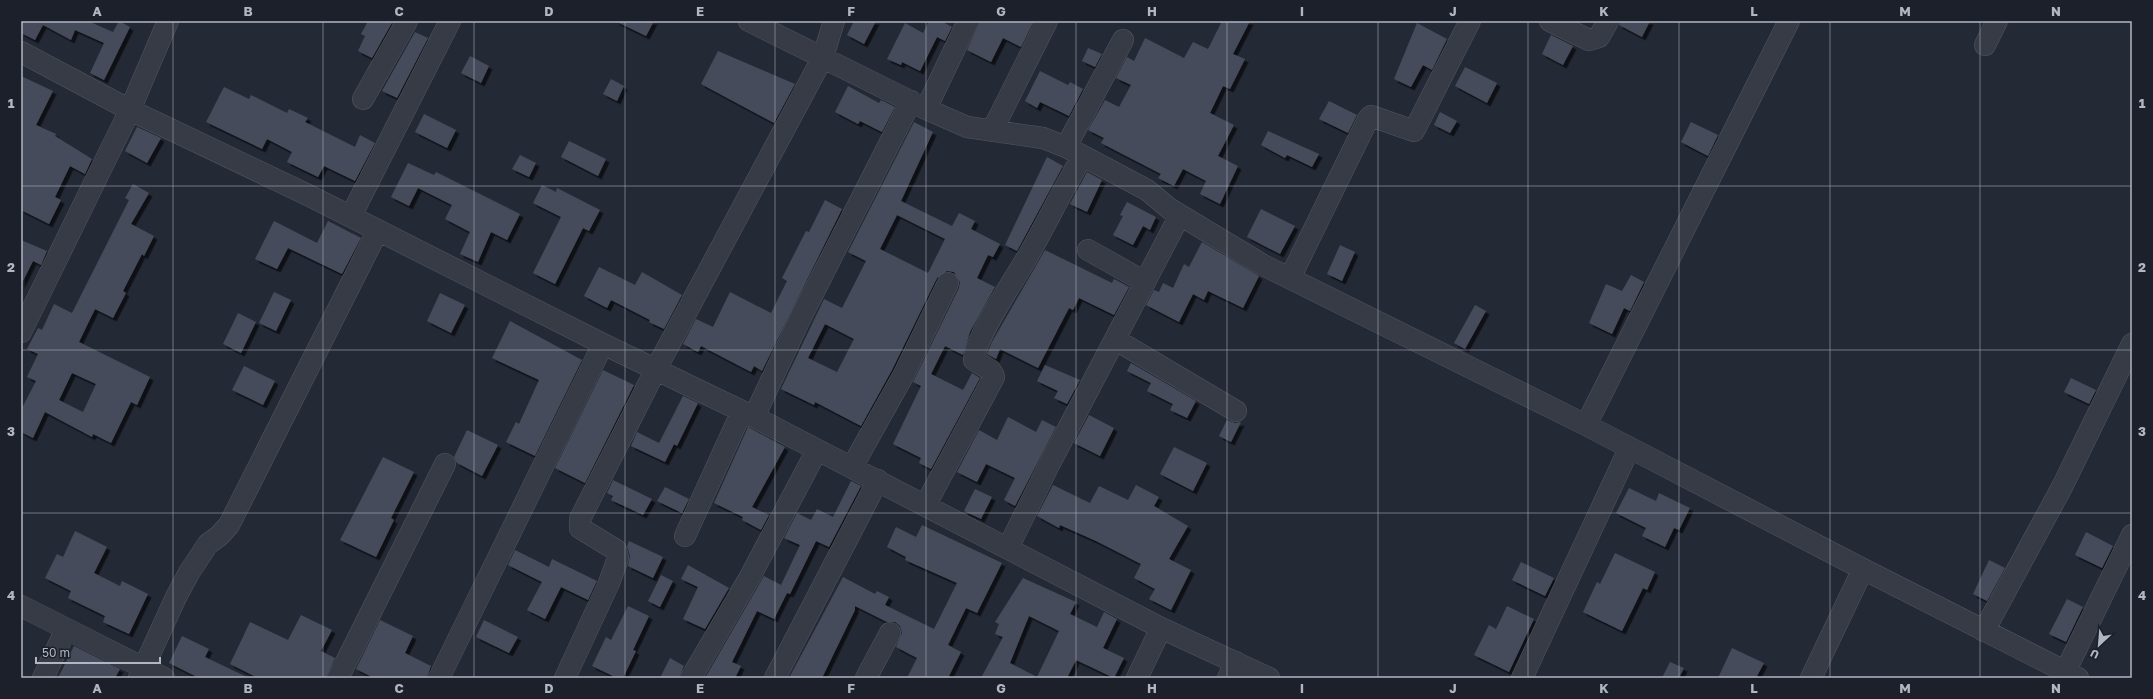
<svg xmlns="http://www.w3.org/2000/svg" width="2153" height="699" font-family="'Golos Text',sans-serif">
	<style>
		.building { fill: #454c5a; fill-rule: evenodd; filter: url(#shadow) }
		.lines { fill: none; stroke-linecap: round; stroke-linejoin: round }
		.minor-casing { stroke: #525661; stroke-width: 22 }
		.minor { stroke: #373b46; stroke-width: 21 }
		.grid { fill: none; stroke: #b2b6c3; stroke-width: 1; stroke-opacity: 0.55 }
		.neatline { fill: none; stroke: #b2b6c3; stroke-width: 1.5 }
		.grid-label { font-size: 13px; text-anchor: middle; font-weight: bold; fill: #b2b6c3 }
	</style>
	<defs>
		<filter id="shadow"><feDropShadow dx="3.5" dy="3.5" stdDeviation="0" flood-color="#0009"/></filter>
	</defs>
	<rect width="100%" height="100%" fill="#242936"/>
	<!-- building -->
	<path class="building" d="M21,21H88L113,32L119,21L130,27L104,80L90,73L104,43L75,30L71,40L43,25L35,40L21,33Z
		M368,21H393L372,58L358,51L365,36L361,34Z
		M615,21H654L646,36Z
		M854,21H876L864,44L847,35Z
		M929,21H941L952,27L945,41L937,37L920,71L902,62L901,65L887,59L905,23L923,33Z
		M980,21H1034L1021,47L1003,38L991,62L967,50Z
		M1222,21H1250L1233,54L1245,59L1230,89L1223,86L1210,113L1234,125L1218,156L1238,166L1220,204L1200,194L1206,181L1183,169L1174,186L1158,178L1161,174L1101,143L1104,138L1088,130L1105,100L1119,107L1131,85L1116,78L1127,57L1134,61L1145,38L1184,58L1193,42L1208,49Z
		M1620,21H1650L1642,37L1619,25Z
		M1417,23L1447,39L1432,70L1423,65L1411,87L1394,79Z
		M415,32L428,38L397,98L382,91Z
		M1551,35L1573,46L1563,65L1542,54Z
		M1088,48L1102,54L1095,67L1082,61Z
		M718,51L795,84L774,123L701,84Z
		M470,56L489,66L481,83L461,73Z
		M1465,67L1497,83L1487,103L1455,86Z
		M1040,71L1068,85L1070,82L1083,89L1069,116L1040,102L1037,108L1025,101Z
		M21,76L53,91L36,125L56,134L55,136L92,159L85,174L70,166L55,197L61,200L49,224L21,210Z
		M611,79L624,86L617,101L603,94Z
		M848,86L879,103L881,100L895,107L882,132L860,121L858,124L835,112Z
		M224,87L249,99L251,95L287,113L289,109L308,118L305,122L355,147L360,135L375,143L355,181L324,166L318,177L287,162L292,152L267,139L262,149L206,122Z
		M1329,101L1357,115L1348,133L1319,119Z
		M1440,112L1457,121L1450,133L1434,125Z
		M424,114L456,130L447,148L415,132Z
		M914,122L933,132L901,201L952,226L959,213L975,221L971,229L1000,244L993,257L988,255L977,278L995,287L970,332L963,355L945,346L931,374L963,390L972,373L980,378L931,469L919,463L921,458L893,444L921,386L913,382L959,288L960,282L954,272L947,271L937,278L892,370L861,426L815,402L814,405L781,389L824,299L842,308L866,261L848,252ZM897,215L945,239L928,273L880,249ZM825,324L854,339L837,372L808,358Z
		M1691,122L1718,135L1708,156L1681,142Z
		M137,127L161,138L147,163L125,151Z
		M1268,131L1319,154L1312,167L1287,155L1285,158L1261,145Z
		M569,141L606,159L598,176L561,157Z
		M520,155L536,163L529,177L512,169Z
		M1047,157L1063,166L1017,251L1005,245Z
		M408,163L434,175L436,172L520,214L507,240L491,232L478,262L460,254L470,232L445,219L452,205L418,188L409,206L391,197Z
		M1087,172L1102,180L1087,212L1070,204Z
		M133,184L149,193L131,224L154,236L144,256L142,254L123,291L126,293L113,318L95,309L79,342L150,377L137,405L131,402L111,443L93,434L92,437L45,412L33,438L21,432V410L36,381L27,377L38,354L27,349L38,328L42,330L54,304L72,313L129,200L125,198ZM72,373L96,384L83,412L59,400Z
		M542,185L556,192L557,188L600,210L589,231L583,228L555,284L533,273L561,217L533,203Z
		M825,200L842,209L762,371L754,366L751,372L701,346L698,352L683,344L696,319L713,327L730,292L771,313L787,281L782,278L806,231L809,232Z
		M1127,202L1156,217L1150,230L1143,226L1133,245L1113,235L1123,216L1120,215Z
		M1261,209L1295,226L1280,254L1247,237Z
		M274,221L317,243L328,221L361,238L342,274L288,248L277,269L255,259Z
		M21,240L47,251L41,265L33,261L21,285Z
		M1202,242L1259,276L1243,308L1208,291L1204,300L1193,294L1179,322L1146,305L1154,290L1159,292L1163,283L1173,288L1184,264L1189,267Z
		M1340,245L1355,252L1342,281L1327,274Z
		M1045,250L1112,283L1114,279L1129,287L1114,315L1079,298L1073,310L1069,308L1038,368L1000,349L996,359L987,354L992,342Z
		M599,267L635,285L642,272L682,295L664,329L649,322L650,320L611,300L607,308L584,296Z
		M1631,275L1644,282L1630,311L1624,308L1612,334L1589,323L1606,284L1622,291Z
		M274,292L291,300L276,331L259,323Z
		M440,293L465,305L451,333L427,321Z
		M1475,305L1486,311L1465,349L1454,343Z
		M238,313L256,322L241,353L223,344Z
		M510,321L582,360L535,456L506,442L516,422L519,424L539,380L492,358Z
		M1131,363L1196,401L1187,418L1170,410L1173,404L1147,391L1151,383L1127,371Z
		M1045,365L1080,380L1067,404L1054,398L1058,391L1037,381Z
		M244,366L275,381L263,405L232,390Z
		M603,370L634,385L585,483L555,468Z
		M2071,378L2096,390L2089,404L2064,392Z
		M683,396L698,403L677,446L674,444L665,462L631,446L637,432L659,443Z
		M1089,415L1114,428L1100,456L1074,443Z
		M1008,417L1036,432L1042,420L1056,427L1015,506L1004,500L1015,478L986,464L977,482L957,472L979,430L997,440Z
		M1227,420L1235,423L1241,422L1231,442L1219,436Z
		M748,427L785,447L752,507L769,515L761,530L742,520L743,517L714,503Z
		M467,430L498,445L482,476L457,463L454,457Z
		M1174,447L1207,463L1193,491L1160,474Z
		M383,457L414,472L391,518L394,520L376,557L340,540Z
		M613,480L652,499L643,515L611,500L613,496L607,493Z
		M851,481L861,486L829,547L816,541L790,594L787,593L774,619L757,611L732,662L741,666L735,678H705L764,576L781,585L800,545L784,538L797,513L811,520L817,509L833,517Z
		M1053,485L1090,503L1099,486L1128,500L1136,485L1159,497L1154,506L1188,526L1169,559L1191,570L1171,610L1149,599L1155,589L1134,578L1141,564L1096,541L1060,525L1059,528L1037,516Z
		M665,487L689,499L682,513L657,501Z
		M1629,488L1656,501L1659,493L1690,508L1679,530L1674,528L1665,547L1642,536L1646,528L1616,513Z
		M975,489L992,497L981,519L964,511Z
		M922,525L1002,563L977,613L966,608L948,645L961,652L948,678H907L917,658L896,647L902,633L900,626L895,622H887L855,606V610L822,678H789L843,577L875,594L877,591L889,597L885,605L934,629L957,583L905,560L906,557L887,547L896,527L916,537Z
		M75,531L107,547L94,573L120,586L122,581L148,594L129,634L103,622L105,616L68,598L71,591L45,578L57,554L63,557Z
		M2086,532L2113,546L2102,568L2075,555Z
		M629,541L663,557L653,578L628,566L630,556L627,546Z
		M515,550L549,567L552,559L597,581L588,600L561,587L545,619L527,610L542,582L508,565Z
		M1615,553L1655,572L1647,590L1643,588L1622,631L1583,612L1597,582L1600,584Z
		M1989,560L2005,568L1987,601L1973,594Z
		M1521,562L1554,578L1545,596L1512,580Z
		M688,565L729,588L705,629L683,619L698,587L681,579Z
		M661,575L673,581L660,607L648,601Z
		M1023,578L1076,602L1070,614L1097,627L1104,612L1117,619L1103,648L1124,658L1114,678L1076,660L1067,678H981L1003,637L995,634L999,624L995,622ZM1029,616L1059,631L1037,677L1010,663Z
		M2067,599L2083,607L2066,642L2049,634Z
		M628,606L649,616L633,650L636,651L623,678H617L592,666L606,637L611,640Z
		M1507,606L1534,619L1509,672L1474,655L1489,625L1496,629Z
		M301,615L332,630L321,651L335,658L326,678H258L230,664L250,622L288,640Z
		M380,620L413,636L405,653L431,666L427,678H374L356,669Z
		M484,620L518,637L509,653L476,637Z
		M182,636L209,649L205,657L249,678H199L169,663Z
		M74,646L120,669L115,678H58Z
		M1732,648L1764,663L1756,678H1718Z
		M670,658L684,666L679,678H660Z
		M1670,662L1684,668L1679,678H1662Z"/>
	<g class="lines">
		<defs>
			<path id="minor" d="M749,21L926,109L967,127L1043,138L1066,147L1147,190L1170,209L1263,265L1586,425L1863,569L2078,678
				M1550,21L1589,40L1599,37L1608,21
				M1985,45L1997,21
				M21,52L130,110L310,196L603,344L754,417L1161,628L1269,678
				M363,99L407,21
				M926,109L968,21
				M992,131L1047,21
				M1066,147L1123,40
				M351,216L450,21
				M1088,250L1145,282
				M1290,278L1368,119L1371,116L1414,131L1470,21
				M21,332L130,110L168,21
				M1116,340L1236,411
				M754,417L800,319L911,101
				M1586,425L1789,21
				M852,467L903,376L948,283
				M926,504L994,377C992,367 981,366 974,360C974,338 1017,276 1029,254C1047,222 1063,189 1082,157
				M685,536L742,411
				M1008,548L1049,465L1180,215
				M21,606L164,678
				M1984,631L2062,487L2132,344
				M2066,670L2132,535
				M43,678L66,629
				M139,678L176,597L190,571L208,544L219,536L229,525L378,230
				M338,678L445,464
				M439,678L603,344
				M565,678L609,583L618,558L616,550L580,528V519L656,369L823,57L834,21
				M691,678L751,575L817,450
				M775,678L878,480
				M866,678L890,633
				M1137,678L1161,628
				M1228,678L1236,662
				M1522,678L1629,449
				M1811,678L1863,569"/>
		</defs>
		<!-- minor casing -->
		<use href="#minor" class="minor-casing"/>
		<!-- minor -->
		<use href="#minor" class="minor"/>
	</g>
	<!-- grid -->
	<path class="grid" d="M173,21V678M323,21V678M474,21V678M625,21V678M775,21V678M926,21V678M1076,21V678M1227,21V678M1378,21V678M1528,21V678M1679,21V678M1830,21V678M1980,21V678M21,186H2132M21,350H2132M21,513H2132"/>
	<!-- border -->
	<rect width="2153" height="699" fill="none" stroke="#1c202b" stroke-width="44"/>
	<!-- north arrow -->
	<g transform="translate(2099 645) rotate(206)" stroke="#1c202b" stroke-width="3" paint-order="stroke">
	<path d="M0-3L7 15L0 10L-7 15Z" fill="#b2b6c3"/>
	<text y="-6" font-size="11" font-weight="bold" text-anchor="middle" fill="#b2b6c3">U</text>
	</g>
	<!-- scale -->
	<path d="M36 657v6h124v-6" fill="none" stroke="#b2b6c3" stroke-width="2"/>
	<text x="42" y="657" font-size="12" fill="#b2b6c3" stroke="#1c202b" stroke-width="3" paint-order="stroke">50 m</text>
	<rect x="22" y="22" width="2109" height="655" class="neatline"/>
	<g class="grid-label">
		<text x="97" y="16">A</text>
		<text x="248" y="16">B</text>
		<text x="399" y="16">C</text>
		<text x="549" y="16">D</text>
		<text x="700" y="16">E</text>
		<text x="851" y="16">F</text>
		<text x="1001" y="16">G</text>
		<text x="1152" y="16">H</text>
		<text x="1302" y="16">I</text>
		<text x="1453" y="16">J</text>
		<text x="1604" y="16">K</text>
		<text x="1754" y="16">L</text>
		<text x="1905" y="16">M</text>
		<text x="2056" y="16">N</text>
		<text x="11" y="108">1</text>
		<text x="2142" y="108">1</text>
		<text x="11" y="272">2</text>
		<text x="2142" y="272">2</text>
		<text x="11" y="436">3</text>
		<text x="2142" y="436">3</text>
		<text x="11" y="600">4</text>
		<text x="2142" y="600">4</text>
		<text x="97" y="693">A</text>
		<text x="248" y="693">B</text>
		<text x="399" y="693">C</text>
		<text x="549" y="693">D</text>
		<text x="700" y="693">E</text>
		<text x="851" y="693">F</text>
		<text x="1001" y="693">G</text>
		<text x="1152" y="693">H</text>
		<text x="1302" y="693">I</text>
		<text x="1453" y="693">J</text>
		<text x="1604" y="693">K</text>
		<text x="1754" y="693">L</text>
		<text x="1905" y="693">M</text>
		<text x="2056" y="693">N</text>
	</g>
</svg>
